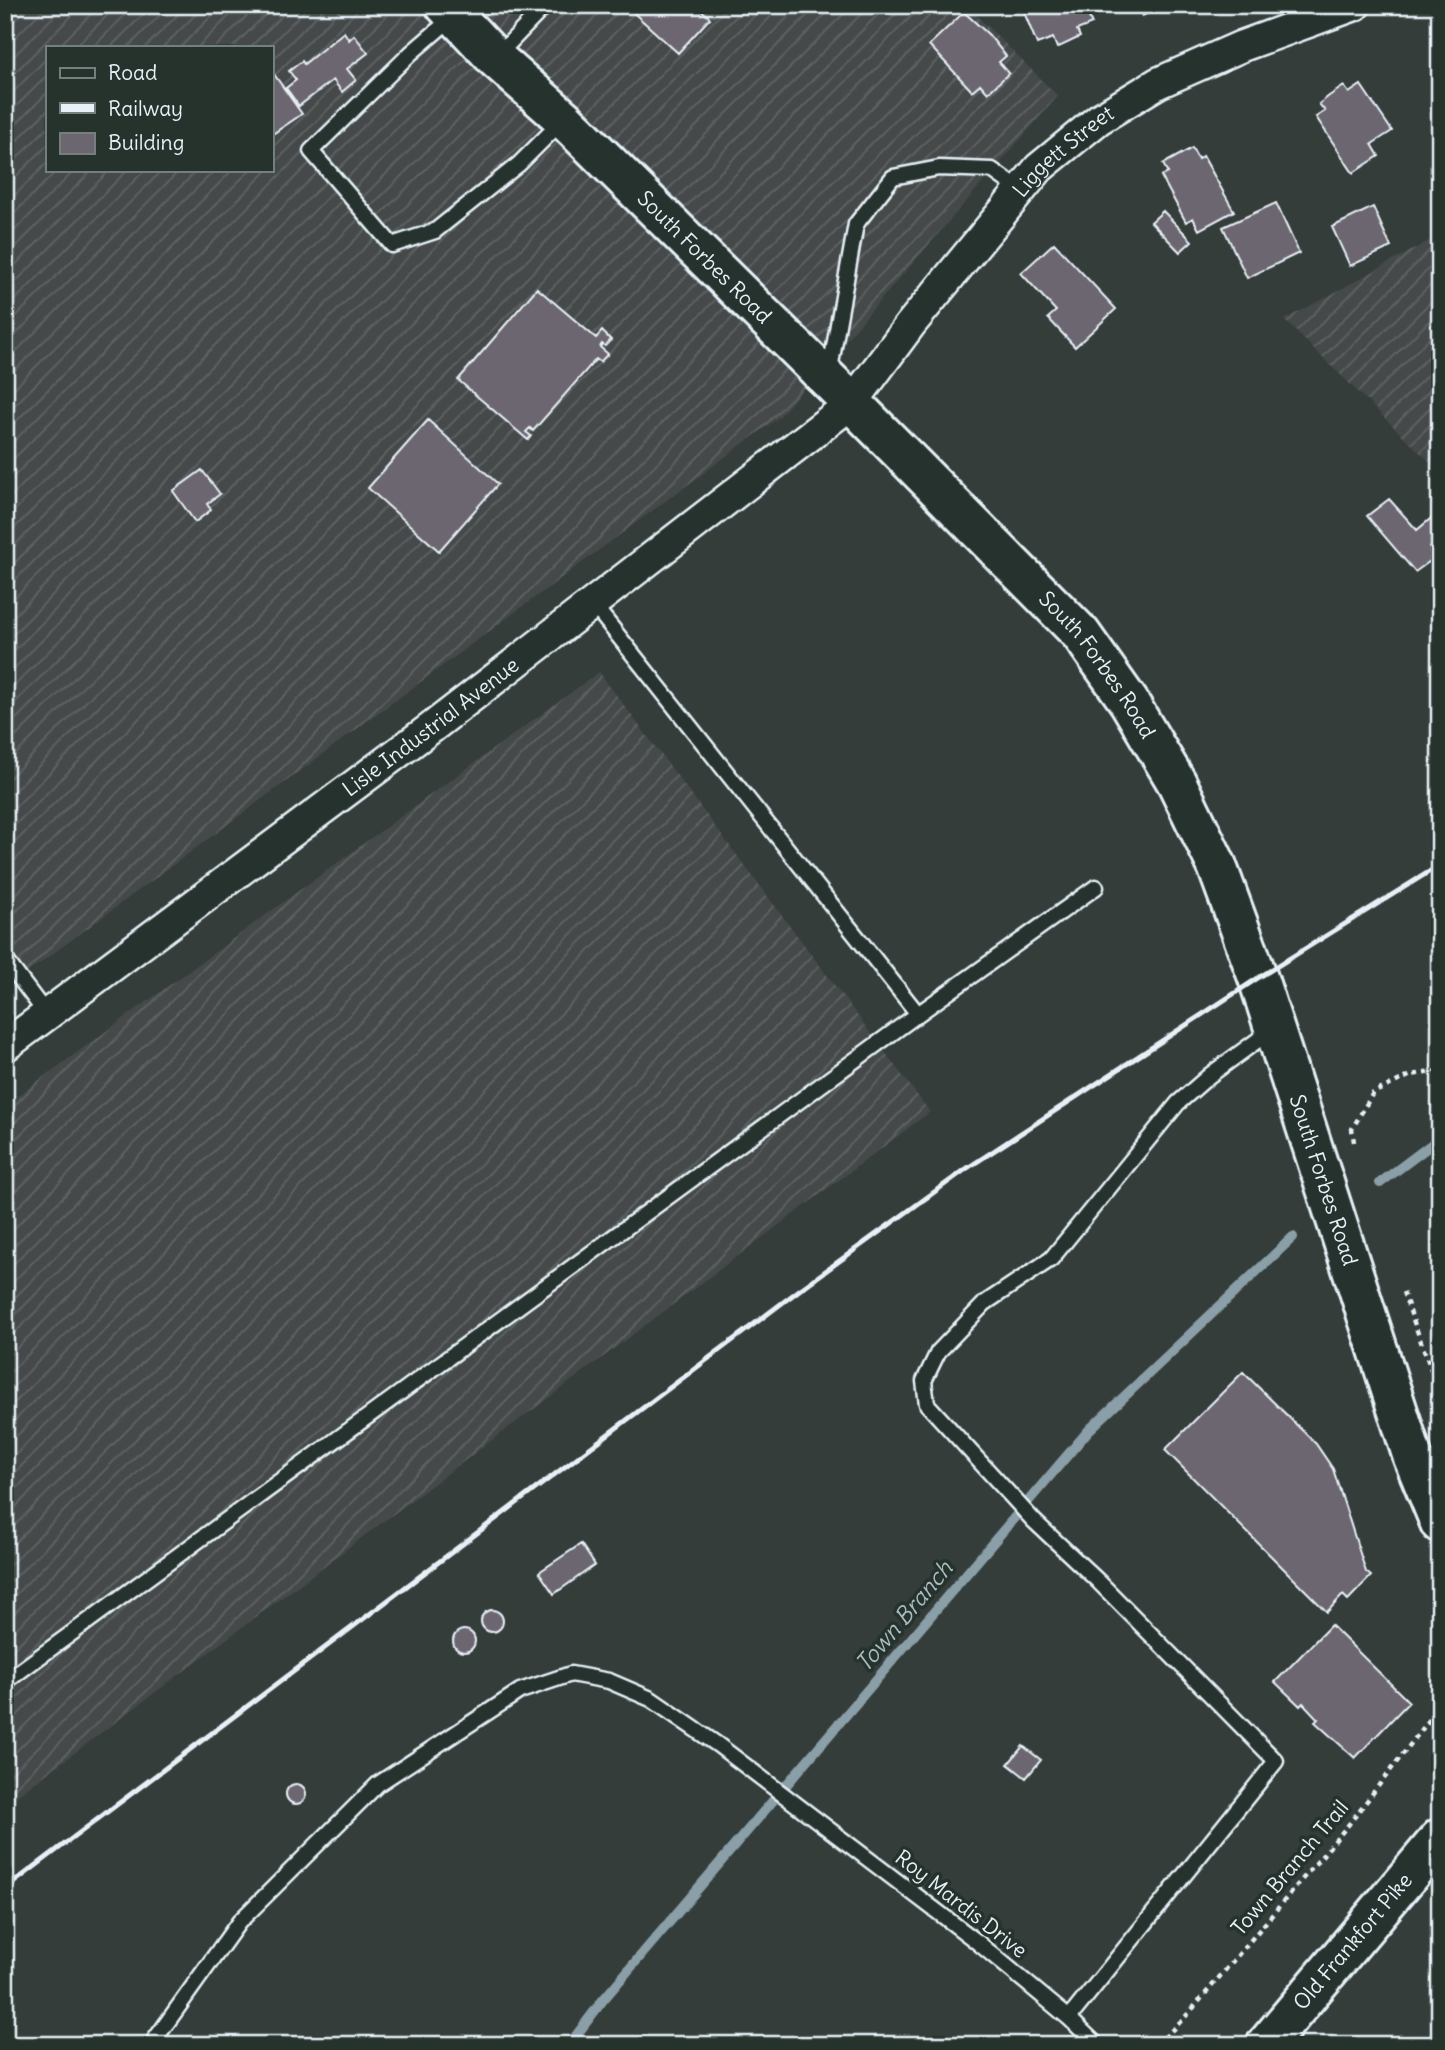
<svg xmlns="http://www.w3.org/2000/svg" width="1445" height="2050" font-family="Delius,sans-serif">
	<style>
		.industrial { fill: url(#industrial-furrows); fill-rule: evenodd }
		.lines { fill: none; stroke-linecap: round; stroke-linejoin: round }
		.stream { stroke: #8a9fa8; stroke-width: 10 }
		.building { fill: #6c6670; stroke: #e8f1f8; stroke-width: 2 }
		.service-casing { stroke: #e8f1f8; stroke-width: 19 }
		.minor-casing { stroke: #e8f1f8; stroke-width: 35 }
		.secondary-casing { stroke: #e8f1f8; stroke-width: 44 }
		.path { stroke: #e8f1f8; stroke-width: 4.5; stroke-dasharray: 5 5; stroke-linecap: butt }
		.service { stroke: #26332d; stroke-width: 14 }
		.minor { stroke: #26332d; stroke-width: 30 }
		.secondary { stroke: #26332d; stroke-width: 38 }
		.rail { stroke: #e8f1f8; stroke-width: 5 }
		.labels { text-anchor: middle; stroke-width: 7; stroke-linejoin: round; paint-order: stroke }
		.street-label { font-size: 21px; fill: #e8f1f8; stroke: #26332d }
		.water-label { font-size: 23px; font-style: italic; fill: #aabbc2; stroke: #26332d }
	</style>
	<defs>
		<pattern id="industrial-furrows" width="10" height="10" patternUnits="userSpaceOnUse" patternTransform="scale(1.75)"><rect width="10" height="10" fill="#45494a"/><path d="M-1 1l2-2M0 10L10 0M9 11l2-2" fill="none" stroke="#606465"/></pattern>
	</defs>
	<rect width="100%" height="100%" fill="#343d3a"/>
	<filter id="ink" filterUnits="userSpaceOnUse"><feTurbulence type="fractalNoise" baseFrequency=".0143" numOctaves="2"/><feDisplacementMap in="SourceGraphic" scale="14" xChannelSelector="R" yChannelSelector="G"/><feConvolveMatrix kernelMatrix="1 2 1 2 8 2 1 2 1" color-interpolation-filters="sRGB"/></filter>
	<g filter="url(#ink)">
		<!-- industrial -->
		<path class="industrial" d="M5,5H966L1058,96L778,418L5,989ZM47,47H271V170H47Z
			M1440,235V472L1284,320Z
			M599,672L930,1112L5,1805V1105Z"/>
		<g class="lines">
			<!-- stream -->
			<path class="stream" d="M1380,1183L1440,1138
				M569,2045L603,2000L1089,1430L1293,1237"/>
		</g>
		<!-- building -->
		<path class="building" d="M696,5L710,18L678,53L626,6Z
			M1021,5H1084L1092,24L1077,30L1080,37L1057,48L1053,38L1037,44Z
			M1137,5H1165V6L1142,16Z
			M964,12L989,35L1006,56L999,62L1009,73L988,93L980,84L972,91L929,45Z
			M344,32L349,40L354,35L368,53L347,69L356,80L342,92L333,80L299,106L286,88L296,80L289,71L302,61L304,64Z
			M271,70L302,114L271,135Z
			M1361,85L1392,131L1372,144L1379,156L1353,173L1316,117L1325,111L1319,104L1329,96L1344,86L1349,93Z
			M1192,148L1198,159L1203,156L1234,211L1199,230L1193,218L1186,222L1161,176L1168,173L1163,164Z
			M1276,203L1299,253L1247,278L1223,227Z
			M1373,207L1391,247L1350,266L1332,227Z
			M1163,211L1192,241L1180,252L1151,222Z
			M1054,243L1116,309L1075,347L1048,318L1056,311L1021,273Z
			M537,288L596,338L602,331L611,340L605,346L602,344L600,347L608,354L600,362L596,359L533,431L530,428L526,432L531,436L528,440L458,380Z
			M428,420L498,484L439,551L368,488Z
			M202,470L220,494L207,504L211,510L195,522L173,491Z
			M1389,499L1417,530L1435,515L1440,521V540L1430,548L1437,556L1415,572L1367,516Z
			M1243,1372L1316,1444L1333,1469L1366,1572L1371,1576L1348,1600L1343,1595L1327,1612L1165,1450Z
			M581,1544L595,1565L554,1594L539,1572Z
			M481 1621a11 11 0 1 1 22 0a11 11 0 1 1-22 0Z
			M1331,1625L1409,1702L1355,1758L1315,1722L1318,1719L1303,1703L1300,1706L1275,1682Z
			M453 1641a11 11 0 1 1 22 0a11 11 0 1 1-22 0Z
			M1023,1746L1041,1760L1026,1778L1008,1764Z
			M286 1794a10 10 0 1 1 20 0a10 10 0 1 1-20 0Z"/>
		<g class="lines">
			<defs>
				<path id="service" d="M453,17L411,53L311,151L392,245L435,231L519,164L563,120
					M496,57L546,5
					M829,375L856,224L893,177L939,168L992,170L1020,190
					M593,604L918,1014
					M5,959L47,1015
					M5,1682L918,1014L1096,887
					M1069,2018L1276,1761L1098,1581L1034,1521L927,1404L924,1381L938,1352L985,1303L1051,1259L1178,1103L1210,1075L1273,1029
					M151,2045L239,1922L378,1784L520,1691L571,1674L609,1681L651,1699L718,1745L976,1941L1069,2018L1097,2045"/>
				<g id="minor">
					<path id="s1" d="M5,1046L431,728L852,403L910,325L1039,168L1099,119L1158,83L1242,46L1355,5"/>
				</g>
				<g id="secondary">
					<path id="s2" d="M445,5L495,58L564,119L852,403L1081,634L1129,702L1177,783L1217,866L1258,978L1412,1455L1440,1523"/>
					<path id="s3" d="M1266,2045L1440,1838"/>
				</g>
			</defs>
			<!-- service casing -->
			<use href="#service" class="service-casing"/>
			<!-- minor casing -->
			<use href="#minor" class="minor-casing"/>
			<!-- secondary casing -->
			<use href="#secondary" class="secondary-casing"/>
			<!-- path -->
			<path class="path" d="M1354,1142L1352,1129L1373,1093L1411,1075L1440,1071
				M1403,1292L1440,1394
				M1157,2045L1189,2013L1349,1824L1440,1706"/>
			<!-- service -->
			<use href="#service" class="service"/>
			<!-- minor -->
			<use href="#minor" class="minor"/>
			<!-- secondary -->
			<use href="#secondary" class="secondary"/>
			<!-- rail -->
			<path class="rail" d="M5,1889L798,1291L966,1169L1258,978L1440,865"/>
		</g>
	</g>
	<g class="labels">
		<!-- street labels -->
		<g class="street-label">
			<text dy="7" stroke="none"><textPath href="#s1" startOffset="1393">Liggett Street</textPath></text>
			<text dy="7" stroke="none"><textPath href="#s2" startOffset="362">South Forbes Road</textPath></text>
			<text dy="7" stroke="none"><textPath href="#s2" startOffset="929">South Forbes Road</textPath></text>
			<text dy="7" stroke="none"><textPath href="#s1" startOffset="532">Lisle Industrial Avenue</textPath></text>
			<text dy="7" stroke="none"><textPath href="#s2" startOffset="1496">South Forbes Road</textPath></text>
			<text transform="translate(1290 1868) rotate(-50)" y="7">Town Branch Trail</text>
			<text transform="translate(961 1904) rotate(38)" y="7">Roy Mardis Drive</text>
			<text dy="7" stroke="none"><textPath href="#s3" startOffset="135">Old Frankfort Pike</textPath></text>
		</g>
		<!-- water labels -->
		<g class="water-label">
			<text transform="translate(904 1616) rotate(-50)" y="8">Town Branch</text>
		</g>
	</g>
	<!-- margin -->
	<rect width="1445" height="2050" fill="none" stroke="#26332d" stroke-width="28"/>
	<rect x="14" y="14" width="1417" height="2022" fill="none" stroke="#e8f1f8" stroke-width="2.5" filter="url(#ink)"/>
	<!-- legend -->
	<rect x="46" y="46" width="228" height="126" fill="#26332d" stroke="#747f7e" stroke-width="2"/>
	<rect x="60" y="68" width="35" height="10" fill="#26332d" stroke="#747f7e" stroke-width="2"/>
	<text x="108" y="80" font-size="21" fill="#e8f1f8">Road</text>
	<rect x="60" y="103" width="35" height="10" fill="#e8f1f8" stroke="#747f7e" stroke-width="2"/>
	<text x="108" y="116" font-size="21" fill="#e8f1f8">Railway</text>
	<rect x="60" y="133" width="35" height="21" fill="#6c6670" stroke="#747f7e" stroke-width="2"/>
	<text x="108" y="150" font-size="21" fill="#e8f1f8">Building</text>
</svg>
